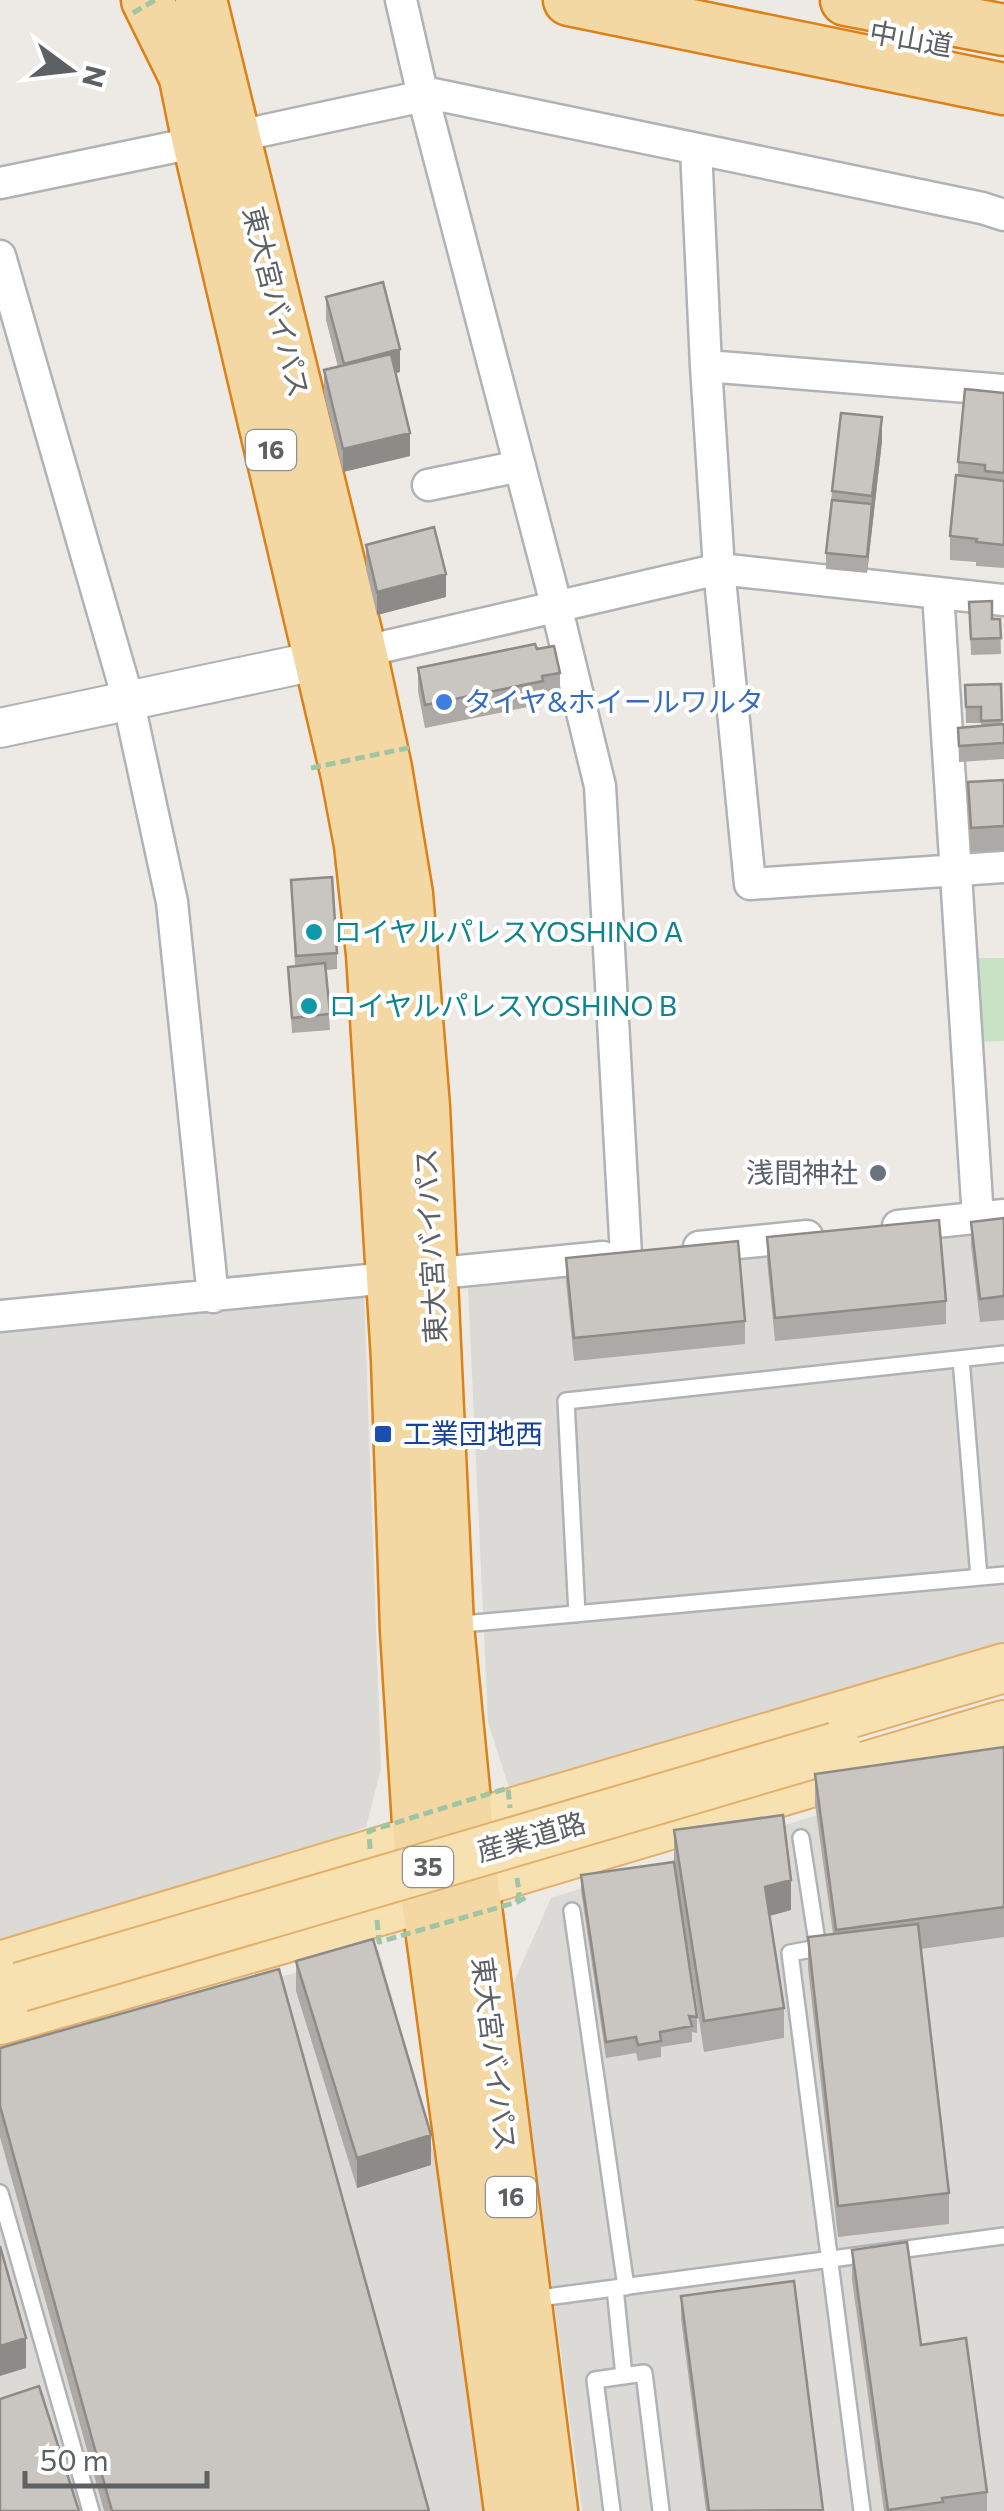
<svg xmlns="http://www.w3.org/2000/svg" width="1004" height="2511" font-family="Commissioner,'Noto Sans JP',sans-serif">
	<style>
		.industrial { fill: #dcdad7 }
		.green { fill: #c8e2c4 }
		.lines { fill: none; stroke-linecap: round; stroke-linejoin: round }
		.service-casing { stroke: #b0b3b6; stroke-width: 20 }
		.minor-casing { stroke: #b0b3b6; stroke-width: 35 }
		.tertiary-casing { stroke: #b0b3b6; stroke-width: 42 }
		.primary-casing { stroke: #e3af69; stroke-width: 52 }
		.trunk-casing { stroke: #db8118; stroke-width: 55 }
		.service { stroke: #fff; stroke-width: 15 }
		.minor { stroke: #fff; stroke-width: 30 }
		.tertiary { stroke: #fff; stroke-width: 38 }
		.primary { stroke: #f7e1b1; stroke-width: 48 }
		.trunk { stroke: #f4d8a4; stroke-width: 50 }
		.primary-bridge-casing { stroke: #e3af69; stroke-width: 52; stroke-linecap: butt }
		.path-bridge { stroke: #9fc5a4; stroke-width: 5; stroke-dasharray: 10 5; stroke-linecap: butt }
		.primary-bridge { stroke: #f7e1b1; stroke-width: 48 }
		.wall { fill: #ada9a6 }
		.shaded-wall { fill: #8d8a87 }
		.building { fill: #c9c5c1; stroke: #8d8a87; stroke-width: 2.5 }
		.shop-dot { fill: #3f7fe0; stroke: #fff; stroke-width: 4 }
		.culture-dot { fill: #0f9aa8; stroke: #fff; stroke-width: 4 }
		.worship-dot { fill: #6b7280; stroke: #fff; stroke-width: 4 }
		.transit-dot { fill: #1a4fb4; stroke: #fff; stroke-width: 4 }
		.labels { text-anchor: middle; stroke-width: 8; stroke-linejoin: round; paint-order: stroke }
		.shield { fill: #fff; stroke: #8e9092; stroke-width: 2.5 }
		.shield-label { font-size: 25px; font-weight: bold; fill: #5d6164 }
		.street-label { font-size: 28px; fill: #5d6164; stroke: #fff }
		.shop-label { font-size: 28px; fill: #366cbe; stroke: #fff; text-anchor: start }
		.culture-label { font-size: 28px; fill: #0d838f; stroke: #fff; text-anchor: start }
		.worship-label { font-size: 28px; fill: #5b616d; stroke: #fff; text-anchor: end }
		.transit-label { font-size: 28px; fill: #164399; stroke: #fff; text-anchor: start }
	</style>
	<rect width="100%" height="100%" fill="#edeae5"/>
	<!-- industrial -->
	<path class="industrial" d="M1004,1229V1652L510,1791L488,1722L468,1288Z
		M364,1293L381,1769L366,1827L199,1893L0,1950V1329Z
		M1004,1757V2511H582L512,1986L551,1898Z
		M379,1950L451,2218L485,2511H0V2053Z"/>
	<!-- green -->
	<path class="green" d="M973,958H1004V1041L978,1042Z"/>
	<g class="lines">
		<defs>
			<path id="service" d="M961,1359L979,1577
				M577,1614L566,1401L1004,1354
				M452,1625L1004,1575
				M801,1838L818,1948L790,1953L862,2511
				M572,1911L626,2287
				M0,2193L91,2511
				M615,2288L624,2376
				M532,2299L1004,2236
				M612,2511L595,2380L644,2373L661,2511"/>
			<path id="minor" d="M401,0L423,96L552,589L600,786L626,1255
				M234,137L433,94L982,208L1004,215
				M696,149L706,366L719,569L750,884L1004,867
				M0,183L198,142
				M0,256L128,699L172,902L213,1297
				M706,366L1004,390
				M428,485L520,466
				M938,593L978,1218
				M361,652L719,569L1004,600
				M898,1226L1004,1215
				M699,1247L807,1236
				M0,1316L603,1257"/>
			<path id="tertiary" d="M0,728L344,655"/>
			<path id="primary" d="M0,1966L419,1840L1004,1668
				M0,2020L425,1898L1004,1725"/>
			<path id="trunk" d="M147,0L185,77
				M201,0L361,652L386,768L407,894L424,1107L448,1626L473,1883L552,2511
				M569,0L1004,89
				M846,0L1004,30
				M178,44L198,142L347,776L360,845L372,954L397,1359L406,1631L419,1840L510,2511"/>
		</defs>
		<!-- service casing -->
		<use href="#service" class="service-casing"/>
		<!-- minor casing -->
		<use href="#minor" class="minor-casing"/>
		<!-- tertiary casing -->
		<use href="#tertiary" class="tertiary-casing"/>
		<!-- primary casing -->
		<use href="#primary" class="primary-casing"/>
		<!-- trunk casing -->
		<use href="#trunk" class="trunk-casing"/>
		<!-- service -->
		<use href="#service" class="service"/>
		<!-- minor -->
		<use href="#minor" class="minor"/>
		<!-- tertiary -->
		<use href="#tertiary" class="tertiary"/>
		<!-- primary -->
		<use href="#primary" class="primary"/>
		<!-- trunk -->
		<use href="#trunk" class="trunk"/>
		<defs>
			<path id="primary-bridge" d="M20,1987L836,1747"/>
		</defs>
		<!-- primary-bridge casing -->
		<use href="#primary-bridge" class="primary-bridge-casing"/>
		<!-- path-bridge -->
		<path class="path-bridge" d="M133,13L155,0
			M311,768L413,747
			M370,1849L369,1831L508,1788L510,1808
			M517,1902L519,1893L517,1878
			M377,1920L379,1942L517,1902L527,1897"/>
		<!-- primary-bridge -->
		<use href="#primary-bridge" class="primary-bridge"/>
	</g>
	<!-- wall -->
	<path class="wall" d="M326,297L400,372L395,373L410,456L343,472L324,394V370L338,367L326,320Z
		M1004,393V568L976,566V562L950,560V536L958,476V462Z
		M882,441L867,573L826,569V553L832,491Z
		M366,545L446,597L377,615L366,569Z
		M969,602L992,619H1000L1001,654L971,655Z
		M537,649L560,673V696L543,699V704L425,728L418,691V668Z
		M1001,684L1002,725L1004,724V759L959,762L958,728L981,726V723H966L965,685Z
		M1004,780V850L971,852L968,782Z
		M291,880L337,953V969L326,970L330,1030L292,1033L288,967L295,966Z
		M1004,1218V1320L980,1322L971,1245V1222Z
		M767,1237L946,1301V1324L775,1341L767,1260Z
		M566,1258L745,1321V1344L574,1361L566,1281Z
		M1004,1747V1937L921,1949L949,2193V2224L838,2237L808,1968V1937L833,1934L815,1804V1774Z
		M674,1830L791,1910L770,1916L784,2008V2038L704,2052L674,1860Z
		M581,1875L697,2017V2033L692,2032V2042L661,2047V2057L638,2061L636,2053L606,2058L581,1891Z
		M296,1961L431,2165L357,2188L296,1991Z
		M0,2048L429,2511H104L0,2137Z
		M852,2250L921,2345L987,2492V2511H884L852,2280Z
		M681,2296L823,2511H706L681,2319Z"/>
	<!-- shaded-wall -->
	<path class="shaded-wall" d="M400,349V372L344,387V364Z
		M882,417V441L867,573L872,496Z
		M410,433V456L343,472V449Z
		M446,574V597L377,615V592Z
		M791,1880V1910L765,1917V1887Z
		M431,2135V2165L357,2188V2158Z
		M26,2338V2368L0,2376V2346Z"/>
	<!-- building -->
	<path class="building" d="M383,282L400,349L344,364L326,297Z
		M391,354L410,433L343,449L324,370Z
		M965,389L1004,393V473L985,471V465L958,462Z
		M841,413L882,417L872,496L832,491Z
		M956,475L1004,481V545L976,542L977,539L950,536Z
		M832,500L872,504L867,557L826,553Z
		M434,527L446,574L377,592L366,545Z
		M992,601V619H1000L1001,638L971,639L969,602Z
		M535,644L537,649L554,646L560,673L542,676L543,681L425,705L418,668Z
		M1001,684L1002,720L981,721V707H966L965,685Z
		M1004,724V743L959,746L958,728Z
		M1004,780V826L971,828L968,782Z
		M332,877L337,953L296,956L291,880Z
		M325,963L330,1014L292,1018L288,967Z
		M1004,1218V1296L980,1299L971,1222Z
		M939,1220L946,1301L775,1318L767,1237Z
		M738,1241L745,1321L574,1338L566,1258Z
		M1004,1747V1907L836,1930L815,1774Z
		M783,1815L791,1880L765,1887L784,2008L704,2021L674,1830Z
		M674,1862L697,2017L689,2016L692,2026L660,2032L661,2041L638,2045L636,2037L606,2042L581,1875Z
		M918,1924L949,2193L838,2206L808,1937Z
		M373,1939L431,2135L357,2158L296,1961Z
		M279,1969L429,2511H112L0,2106V2048Z
		M907,2242L921,2345L966,2338L987,2492L942,2498L943,2502L888,2510L852,2250Z
		M0,2246L26,2338L0,2346Z
		M794,2281L823,2510L709,2511L681,2296Z
		M39,2386L79,2511H0V2399Z"/>
	<!-- markers -->
	<circle class="shop-dot" cx="444" cy="702" r="10"/>
	<g class="culture-dot">
		<circle cx="314" cy="932" r="10"/>
		<circle cx="309" cy="1006" r="10"/>
	</g>
	<circle class="worship-dot" cx="878" cy="1173" r="10"/>
	<rect class="transit-dot" x="373" y="1424" width="20" height="20" rx="5"/>
	<g class="labels">
		<!-- shield labels -->
		<g class="shield">
			<rect x="246" y="430" width="50" height="40" rx="8"/>
			<rect x="403" y="1847" width="50" height="40" rx="8"/>
			<rect x="486" y="2177" width="50" height="40" rx="8"/>
		</g>
		<g class="shield-label">
			<text x="271" y="459">16</text>
			<text x="428" y="1876">35</text>
			<text x="511" y="2206">16</text>
		</g>
		<!-- street labels -->
		<g class="street-label">
			<text transform="translate(911 39) rotate(10)" y="10">中山道</text>
			<text transform="translate(276 302) rotate(76)" y="10">東大宮バイパス</text>
			<text transform="translate(431 1246) rotate(-93)" y="10">東大宮バイパス</text>
			<text transform="translate(531 1837) rotate(-16)" y="10">産業道路</text>
			<text transform="translate(494 2054) rotate(83)" y="10">東大宮バイパス</text>
		</g>
		<!-- shop labels -->
		<g class="shop-label">
			<text x="464" y="712">タイヤ&amp;ホイールワルタ</text>
		</g>
		<!-- culture labels -->
		<g class="culture-label">
			<text x="334" y="942">ロイヤルパレスYOSHINO A</text>
			<text x="329" y="1016">ロイヤルパレスYOSHINO B</text>
		</g>
		<!-- worship labels -->
		<g class="worship-label">
			<text x="858" y="1183">浅間神社</text>
		</g>
		<!-- transit labels -->
		<g class="transit-label">
			<text x="403" y="1444">工業団地西</text>
		</g>
	</g>
	<!-- north arrow -->
	<g transform="translate(70 70) rotate(105)" stroke="#ffffff" stroke-width="8" paint-order="stroke">
	<path d="M0-8L18 38L0 25L-18 38Z" fill="#5d6164"/>
	<text y="-15" font-size="28" font-weight="bold" text-anchor="middle" fill="#5d6164">N</text>
	</g>
	<!-- scale -->
	<path d="M25 2471v15h182v-15" fill="none" stroke="#5d6164" stroke-width="5"/>
	<text x="40" y="2471" font-size="30" fill="#5d6164" stroke="#ffffff" stroke-width="8" paint-order="stroke">50 m</text>
</svg>
